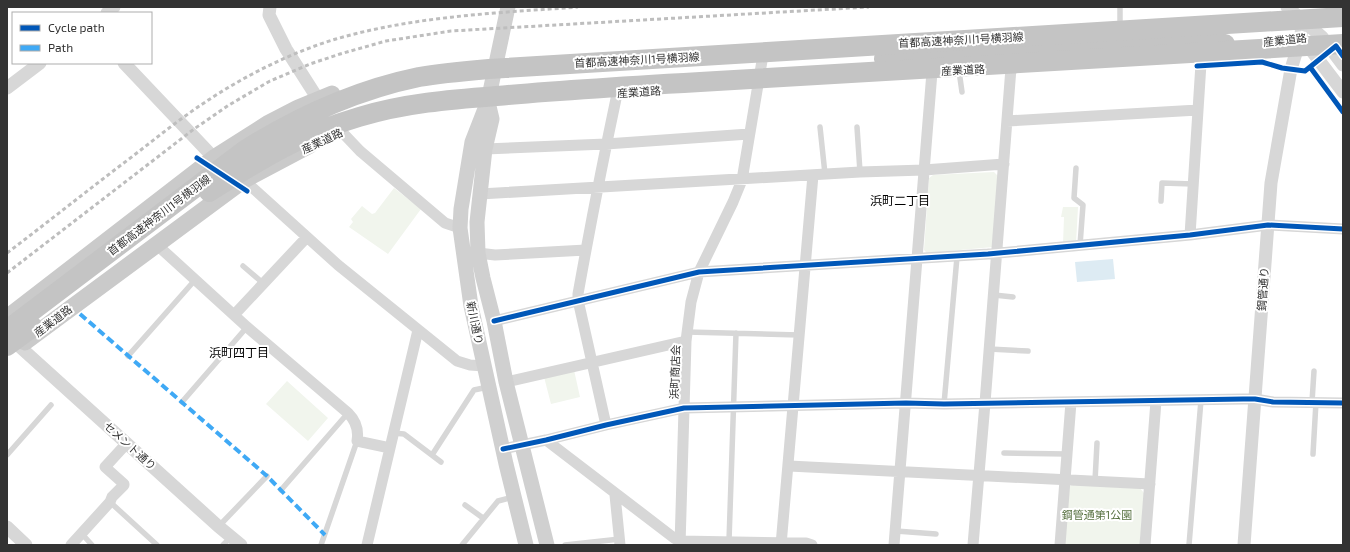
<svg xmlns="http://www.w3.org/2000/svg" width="1350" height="552" font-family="'Exo 2','Noto Sans JP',sans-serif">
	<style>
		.green { fill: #f1f5ed }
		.water { fill: #ddebf3 }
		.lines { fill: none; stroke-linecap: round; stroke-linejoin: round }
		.service { stroke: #d7d7d7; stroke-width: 5.5 }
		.minor { stroke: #d7d7d7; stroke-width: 11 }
		.tertiary { stroke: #d7d7d7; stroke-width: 13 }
		.secondary { stroke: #d0d0d0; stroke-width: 15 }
		.primary { stroke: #cacaca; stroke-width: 17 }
		.motorway { stroke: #c4c4c4; stroke-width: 20 }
		.rail { stroke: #bebebe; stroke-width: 3; stroke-dasharray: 4 3; stroke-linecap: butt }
		.motorway-bridge { stroke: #c4c4c4; stroke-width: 20 }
		.quiet { stroke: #3fa9f5; stroke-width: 4; stroke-dasharray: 8 4; stroke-linecap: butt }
		.cycleway-casing { stroke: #fff; stroke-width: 8 }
		.cycleway { stroke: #0057b8; stroke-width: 5 }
		.labels { text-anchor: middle; stroke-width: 4; stroke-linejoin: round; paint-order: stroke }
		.street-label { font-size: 11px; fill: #333; stroke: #fff }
		.park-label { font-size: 11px; fill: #56703f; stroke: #fff }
		.neighbourhood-label { font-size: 12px; fill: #000; stroke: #fff }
	</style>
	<rect width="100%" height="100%" fill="#fff"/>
	<!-- green -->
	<path class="green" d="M994,172L999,177L993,247L927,253L924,250L929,178L933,175Z
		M394,188L421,209L388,254L349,227L353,222L351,219L362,206L372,214L375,213Z
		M1063,207H1078L1076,243L1063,244L1064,217H1061Z
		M574,370L580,397L551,404L544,377Z
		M287,381L328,418L308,441L266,404Z
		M1073,484L1139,487L1144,493L1140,545H1064L1069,487Z"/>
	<!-- water -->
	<path class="water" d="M1113,259L1115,279L1077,282L1075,262Z"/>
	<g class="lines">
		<!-- service -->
		<path class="service" d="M1120,28V7
			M959,71L962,92
			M820,127L825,174
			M857,127L860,172
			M1076,168L1074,198L1083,205L1080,245
			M1161,201L1162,183L1193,184
			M243,266L263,283
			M994,295L1013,297
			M687,332L799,335
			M989,349L1028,351
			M128,356L195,280
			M182,402L247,327
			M1312,402L1314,371
			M944,404L957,257
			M393,433L404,434L441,462
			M1004,453L1067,454
			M1313,454L1316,402
			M7,455L51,405
			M432,455L474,390L488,387
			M1095,481L1097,443
			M281,490L348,413
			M110,502L157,545
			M465,505L483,518
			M219,526L267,476
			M896,531L936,534
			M82,534L92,545
			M729,541L736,333
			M223,545L231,537
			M321,545L357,441
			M462,545L498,501L513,497
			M565,545L620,539
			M1189,545L1201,400"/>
		<!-- minor -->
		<path class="minor" d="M1007,121L1198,110
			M341,131L360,151L445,223L460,228
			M485,149L606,144L749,134
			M244,180L338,265L457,361L470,365L484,366
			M480,194L860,172L924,170L1004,164
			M1190,235L1202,48
			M156,244L247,327L348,413C356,421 359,430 357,441L390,448
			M478,253L495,255L586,250
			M234,315L307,237
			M494,321L699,272L988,254L1190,235L1268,225L1343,229
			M506,382L686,341
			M606,425L578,300V294C590,227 603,160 617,94
			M546,440L674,538L680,541L796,543H806L812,545
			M503,449L546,440L606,425L684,408L906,403L944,404L1243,399H1255L1273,402L1343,403
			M789,466L1150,484
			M615,495L620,545
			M71,545L110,502L112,497L124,485V484L105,467L127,443
			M367,545L418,330
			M680,545L686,341L691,302L699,272L733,202L742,180L764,49
			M781,545L813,175
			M894,545L932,72
			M973,545L985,403L1011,68
			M1060,545L1071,402
			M1145,545L1156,401"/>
		<!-- tertiary -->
		<path class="tertiary" d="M270,7L269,15L286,49L323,107
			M1287,7L1322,37L1343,65
			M107,13L114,7
			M1305,42L1343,92
			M124,63L214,158L221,164
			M7,88L40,63
			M19,346L218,526L241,545
			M7,527L26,545
			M1244,545L1271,183L1291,69L1301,37L1302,19"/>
		<!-- secondary -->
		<path class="secondary" d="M508,7L488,101L472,142L461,209L460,228L471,306L506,464L526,545
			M488,102L492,119L485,149L477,222L478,253L483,278L494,321L506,382L547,545"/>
		<!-- primary -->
		<path class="primary" d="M12,314L214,158L269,123L298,108L332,94
			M25,342L244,180L310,145"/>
		<!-- motorway -->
		<path class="motorway" d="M884,59L1071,45L1165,41L1225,44"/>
		<!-- rail -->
		<path class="rail" d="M7,253C48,222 88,190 129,159C154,140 178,120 204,103C242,77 292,52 336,39C415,16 497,13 578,7
			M7,273L194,129L229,105L270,81L310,64L340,54L386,41L451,31L869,7"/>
		<!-- motorway-bridge -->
		<path class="motorway-bridge" d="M209,192C258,161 303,133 359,117C408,102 458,99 508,95C578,89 647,85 717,81C925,69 1134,56 1343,44
			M7,330L245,150C299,116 356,90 419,77C442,73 466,71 489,69L1343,17
			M7,346L33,327"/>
		<!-- quiet -->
		<path class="quiet" d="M80,314L267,476L325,535"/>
		<defs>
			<path id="cycleway" d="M1197,66L1262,62L1282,68L1305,71L1336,46L1343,56
				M1310,67L1343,112
				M197,158L247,191
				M494,321L699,272L988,254L1190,235L1268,225L1343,229
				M503,449L546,440L606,425L684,408L906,403L944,404L1243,399H1255L1273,402L1343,403"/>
		</defs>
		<!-- cycleway casing -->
		<use href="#cycleway" class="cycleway-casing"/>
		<!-- cycleway -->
		<use href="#cycleway" class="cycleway"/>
	</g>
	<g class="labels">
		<!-- street labels -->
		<g class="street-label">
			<text transform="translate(961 40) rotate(-3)" y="4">首都高速神奈川1号横羽線</text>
			<text transform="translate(1285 40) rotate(-6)" y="4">産業道路</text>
			<text transform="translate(637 60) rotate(-3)" y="4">首都高速神奈川1号横羽線</text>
			<text transform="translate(963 70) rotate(-3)" y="4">産業道路</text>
			<text transform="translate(639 92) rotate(-4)" y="4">産業道路</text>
			<text transform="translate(322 141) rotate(-25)" y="4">産業道路</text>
			<text transform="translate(159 215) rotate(-37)" y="4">首都高速神奈川1号横羽線</text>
			<text transform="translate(1263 289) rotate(-86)" y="4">鋼管通り</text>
			<text transform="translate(53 321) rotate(-37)" y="4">産業道路</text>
			<text transform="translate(475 323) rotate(78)" y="4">新川通り</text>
			<text transform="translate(675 372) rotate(-88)" y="4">浜町商店会</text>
			<text transform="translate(130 446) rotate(42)" y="4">セメント通り</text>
		</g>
		<!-- park labels -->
		<g class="park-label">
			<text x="1097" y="519">鋼管通第1公園</text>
		</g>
		<!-- neighbourhood labels -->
		<g class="neighbourhood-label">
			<text x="900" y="205">浜町二丁目</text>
			<text x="239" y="357">浜町四丁目</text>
		</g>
	</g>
	<!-- border -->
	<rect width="1350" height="552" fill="none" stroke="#333333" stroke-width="16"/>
	<!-- legend -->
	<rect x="12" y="12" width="140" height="52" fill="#ffffff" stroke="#adadad"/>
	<rect x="20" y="25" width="20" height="6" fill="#0057b8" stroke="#adadad"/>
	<text x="48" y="32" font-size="12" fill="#333333">Cycle path</text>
	<rect x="20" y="45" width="20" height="6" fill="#3fa9f5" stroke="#adadad"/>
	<text x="48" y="52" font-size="12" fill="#333333">Path</text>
</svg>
